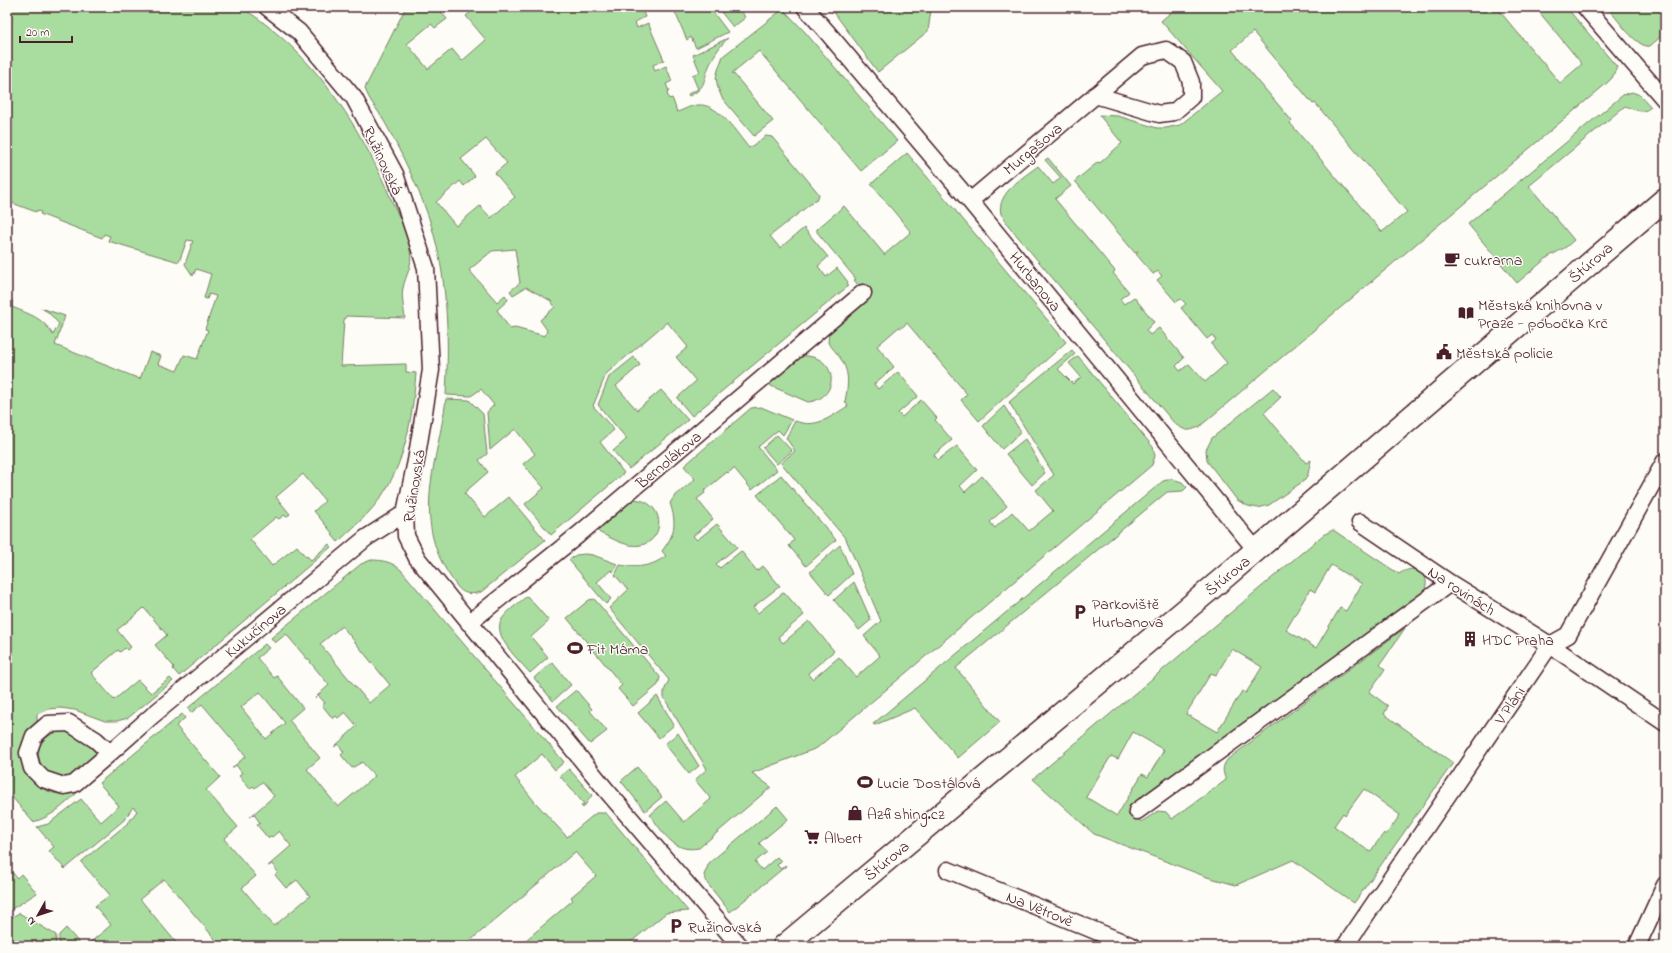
<svg xmlns="http://www.w3.org/2000/svg" width="1672" height="953" font-family="'Indie Flower',sans-serif">
	<style>
		.green { fill: #a9dd9f; stroke: #7a7e65; fill-rule: evenodd }
		.lines { fill: none; stroke-linecap: round; stroke-linejoin: round }
		.street-casing { stroke: #4a1f2b; stroke-width: 19 }
		.secondary-casing { stroke: #4a1f2b; stroke-width: 25 }
		.street { stroke: #fdfcf7; stroke-width: 16 }
		.secondary { stroke: #fdfcf7; stroke-width: 22 }
		.labels { text-anchor: middle; stroke-width: 3; stroke-linejoin: round; paint-order: stroke }
		.street-label { font-size: 16px; fill: #4a1f2b; stroke: #fdfcf7 }
		.poi-label { font-size: 16px; fill: #4a1f2b; stroke: #fdfcf7; text-anchor: start }
	</style>
	<rect width="100%" height="100%" fill="#fdfcf7"/>
	<filter id="ink" filterUnits="userSpaceOnUse"><feTurbulence type="fractalNoise" baseFrequency=".025" numOctaves="2"/><feDisplacementMap in="SourceGraphic" scale="8" xChannelSelector="R" yChannelSelector="G"/><feConvolveMatrix kernelMatrix="1 2 1 2 8 2 1 2 1" color-interpolation-filters="sRGB"/></filter>
	<g filter="url(#ink)">
		<!-- green -->
		<path class="green" d="M7,7H239C254,14 268,26 281,37C331,81 365,138 391,199C398,215 408,232 410,250C413,268 406,273 403,288C401,297 404,309 405,318L346,316L344,320L341,366L406,364V372L416,373C412,423 404,474 369,512C359,523 348,532 338,542L332,535L333,534L314,511L325,501L303,474L276,497L290,514L286,517L284,515L279,519L276,517L250,539L272,566L297,546L306,557L307,556L311,560L329,544L331,547L179,676L173,669L174,667L155,645L167,635L144,608L117,630L131,647L127,650L125,648L120,652L118,650L91,673L114,700L138,680L151,693L170,678L173,681L128,718L117,721H105L75,710L60,708L48,709L37,714V725L24,766C32,783 45,795 66,794C70,794 74,792 78,792C64,805 52,817 33,822L7,791V300H12V307C29,314 44,318 53,335L59,324L48,312L41,308L65,316L55,345L140,379L150,352L161,356L158,364L177,371L184,355L197,359L208,330L205,329L216,296L209,294L207,299L204,298L211,274L196,269L193,276L185,264L193,241L187,240L179,262L108,241L110,236L104,234L102,238L40,214L41,212L37,210L36,212L7,201Z
			M406,7H437L447,19L435,28L431,24L407,44L428,69L452,49L462,61L486,40L466,16L477,7H641L645,17L635,22L637,28L648,23L664,60L653,65L655,71L666,66L672,81L666,84L669,91L667,93L669,99L672,98L673,100L677,112C684,110 691,105 698,105C719,103 737,134 749,148L766,136L772,137L819,194L818,198L770,236L780,248L804,228L828,257L818,266L826,277L837,268L848,282L847,287L692,416L677,398L696,381L676,357L688,347L667,322L606,374L593,406L614,430L600,442L624,473L551,535L525,504L544,488L523,464L535,454L515,429L490,450L487,412L494,405L481,389L471,396L446,395C449,342 448,286 434,235C428,212 418,189 408,168C400,151 392,135 383,119C377,109 368,99 365,88ZM486,139L507,163L495,173L515,197L491,218L480,206L456,226L436,202L460,181L464,186L475,176L461,159ZM515,249L520,283L510,291L513,295L526,287L551,301L555,307L540,320L547,330L545,336L515,328L510,329L497,310L508,300L505,295L497,302L469,270L492,251Z
			M684,7H709L728,32L696,48L691,37L687,40L675,12Z
			M717,7H740L745,18L733,27Z
			M830,7H930L931,10L928,31L878,72Z
			M1177,7H1496L1560,83L1582,64L1535,7H1566L1617,67L1612,78L1607,83L1199,427C1187,432 1186,431 1175,424L1008,225C1006,221 1003,217 1001,214C996,193 1024,177 1038,166L1053,184L1061,178L1045,160L1048,158L1071,186L1055,199L1115,271L1113,273L1129,292L1120,299L1124,304L1134,297L1154,322L1146,330L1150,335L1159,328L1184,358L1176,366L1180,371L1189,364L1205,382L1227,363L1211,344L1216,340L1212,335L1207,339L1181,308L1186,304L1181,299L1176,302L1157,280L1162,276L1158,271L1153,274L1136,254L1138,252V251L1135,253L1075,181L1098,162L1100,163L1122,143L1099,115L1118,116L1157,128H1166L1180,125L1222,91L1161,21ZM1253,32L1313,104L1315,103L1407,212L1382,232L1290,123L1292,121L1232,50Z
			M1607,7H1665V33L1650,46C1637,49 1616,17 1607,7Z
			M783,9L805,32L897,141L861,171L759,51L732,73H733L773,121L754,136L722,98L718,88L716,78L718,70L723,56Z
			M728,38C720,46 715,53 710,64C703,79 707,88 689,96L688,94L698,89L692,75L700,72L693,55Z
			M1632,92L1640,95L1651,107C1642,115 1634,109 1625,106L1529,186L1574,240L1566,247L1548,257L1517,283L1468,224L1623,95Z
			M907,153L1066,342L979,421L961,400L967,394L907,323L901,328L899,327L877,346L894,367L874,384L878,389L898,372L918,396L898,413L902,417L921,400L937,418L935,420L952,440L934,455L938,460L957,446L977,470L960,486L965,492L982,476L1007,506L990,522L995,528L1012,512L1029,531L1053,511L1036,490L1054,475L1009,402L1072,350L1075,354L1058,369L1073,384L1081,377L1069,363L1078,356L1153,447L1155,456L1152,465L817,748L752,773L771,787L699,848C673,853 664,833 650,815L666,801L684,822L711,799L695,780L707,769L664,698V691L669,680L609,608L628,590L615,575L620,565C638,568 651,567 666,556L662,551C675,534 677,524 670,503L674,497L695,479L684,466L751,408L761,407L792,420L783,435L778,430L758,447L777,470L752,490L734,468L728,473L727,472L704,491L705,493L697,499L713,519L693,536L697,540L717,524L737,547L716,564L720,568L741,551L757,571L763,566L780,586L753,607L758,613L784,592L804,615L778,637L783,643L809,621L834,651L808,673L813,679L839,657L856,677L880,656L864,636L881,621L846,539L781,463L795,451L786,438L795,421C817,429 830,417 848,406L845,401C851,373 847,364 828,343L829,332L869,298L854,280L856,279L817,232V229L844,206L884,254V255L911,232L871,184Z
			M804,356C839,356 840,399 808,402L771,386L769,383L798,358Z
			M634,357L640,365L616,386L637,410L661,390L688,420L629,469L613,451L627,439L598,405L609,377Z
			M1273,388L1281,397L1264,413L1306,463L1311,460L1308,474L1305,480L1269,505L1258,508L1248,506L1237,500L1207,461L1206,450L1212,438Z
			M446,399L469,400L483,414L487,454L479,460L488,472L464,493L485,517L509,497L545,540L481,592C463,597 459,590 450,576C411,518 438,461 446,399Z
			M1004,406L1021,432L1002,449L983,426Z
			M777,435L792,451L777,464L763,448Z
			M1025,439L1045,473L1032,485L1006,454Z
			M781,475L836,540L806,566L789,546L794,540L757,495Z
			M1172,479L1182,482L1187,487L1183,491L1167,492L956,668L1000,722L958,758L915,708L875,725L873,724L1163,481Z
			M632,499C666,500 666,540 641,545C627,548 612,538 600,533L598,531L600,526Z
			M1333,530L1399,574C1410,566 1428,567 1426,585C1425,590 1420,594 1417,598L1131,808L1141,822L1158,811L1166,812L1172,819L1226,780C1222,771 1222,766 1228,759L1405,628L1380,665L1385,669L1369,692L1388,706L1384,714L1453,763L1354,903L1293,860L1236,885L1207,877L1094,834L1033,779L1323,535ZM1331,565L1362,584L1346,611L1340,608L1316,648L1286,630L1310,589L1315,592ZM1232,649L1262,667L1246,693L1242,691L1217,732L1186,714L1211,673L1216,675ZM1133,732L1164,750L1148,777L1142,774L1117,816L1086,797L1111,756L1118,759ZM1364,789L1400,815L1386,835L1384,833L1370,852L1334,826L1343,813L1345,815Z
			M840,545L852,574L829,595L810,572Z
			M585,554L593,555L617,564L613,572L611,570L597,582L611,599L606,604L569,560L576,555Z
			M371,560C383,560 392,562 401,570L564,762L555,770L542,754L515,777L534,801L567,837L596,813H606L688,911L666,913L626,946H519L573,900L571,897L596,876L575,852L464,946H221L164,879L140,899L179,946H86L111,925L95,906L110,895L81,862L128,823L137,811L133,807L124,820L65,869L49,851L54,847L37,827L48,824L81,799L101,822L119,806L99,783L182,714L185,718L176,726L220,777L206,790L238,827L224,839L256,876L242,888L274,926L310,896L297,880L286,888L275,875L278,872L272,864L268,866L291,846L279,831L272,837L271,836L268,838L257,825L260,823L254,814L250,817L274,796L262,782L255,788L253,786L250,789L239,775L242,773L236,765L232,768L246,756L202,704L191,713L188,708L265,644L269,648L257,658L274,678L277,676L303,708L289,720L320,758L307,769L338,807L375,776L362,762L352,768L341,755L344,752L338,744L334,747L357,726L345,712L338,718L336,716L333,719L322,705L325,703L318,695L315,698L329,685L310,662L311,661L309,659H307L286,634L275,643L271,638L361,564ZM342,626L390,685L369,703L320,644ZM260,692L285,723L266,739L241,707Z
			M854,582L871,620L859,630L834,600Z
			M527,596L549,621L531,637L548,657L530,673C520,661 491,636 502,619C508,610 519,603 527,596Z
			M589,600L594,599L596,601L660,677L658,685L633,706L618,689L622,685L567,618Z
			M552,662L571,685L553,701L534,678Z
			M576,690L592,709L590,711L607,731L590,744L557,706Z
			M657,696L674,725L659,738L638,713Z
			M60,731H64L100,745L102,751C94,758 80,773 71,776C43,787 20,742 60,731Z
			M678,733L699,766L689,774L665,744Z
			M637,767L662,797L645,811L621,781Z
			M569,769L592,795L583,808L581,806L584,804L560,776Z
			M777,806L788,819L759,843L767,852L755,862L762,870L777,857L781,861L777,865L781,869L785,865L786,866L730,912L707,883L704,875L709,863Z
			M7,866L17,878L21,874L37,893L7,912Z
			M19,913L56,935V946H7V920Z
			M66,928L82,946H59V935Z"/>
		<g class="lines">
			<defs>
				<path id="street" d="M267,7L299,32L354,98L395,174L426,268L431,370L416,461L405,513L406,536L417,558L607,791L740,946
					M805,7L827,32L970,201L1256,550
					M1585,7L1665,100
					M970,201L1142,56L1166,50L1183,62L1191,82V97L1174,112L1159,114L1095,95
					M1360,522L1450,583L1550,645L1665,723
					M469,623L578,535L863,293
					M110,753L96,740L69,723L48,724L34,736L28,753L32,768L43,779L64,786L74,784L110,753L153,715L366,538L405,513
					M1137,811L1450,583
					M948,870L1132,946
					M1345,946L1550,645L1568,635L1665,461
					M1637,946L1665,885"/>
				<path id="secondary" d="M784,946L1226,576L1665,199"/>
			</defs>
			<!-- street casing -->
			<use href="#street" class="street-casing"/>
			<!-- secondary casing -->
			<use href="#secondary" class="secondary-casing"/>
			<!-- street -->
			<use href="#street" class="street"/>
			<!-- secondary -->
			<use href="#secondary" class="secondary"/>
		</g>
	</g>
	<!-- icons -->
	<defs>
		<symbol id="cafe-bare" viewBox="-9 -9 18 18"><path d="M-5.5-4.5H6V0H3Q3 3.5 0 3.5H-2.5Q-5.5 3.5-5.5 0ZM3-3.2v2h1.7v-2ZM-6 4.5H4V6H-6Z" fill="#4a1f2b" stroke="#fdfcf7" stroke-width="2.5" paint-order="stroke"/></symbol>
		<symbol id="library-bare" viewBox="-9 -9 18 18"><path d="M-6-4Q-3-5.5-.7-3.5V5Q-3 3-6 4ZM6-4Q3-5.5 .7-3.5V5Q3 3 6 4Z" fill="#4a1f2b" stroke="#fdfcf7" stroke-width="2.5" paint-order="stroke"/></symbol>
		<symbol id="civic-bare" viewBox="-9 -9 18 18"><path d="M-.6-6.5H3V-4.5H.6V-3L4-1V1h2V6H-6V1h2V-1L-.6-3ZM-1.2 2.5V6h2.4V2.5Z" fill="#4a1f2b" stroke="#fdfcf7" stroke-width="2.5" paint-order="stroke"/></symbol>
		<symbol id="parking-bare" viewBox="-9 -9 18 18"><path d="M-3.5-5.5H1a3.5 3.5 0 0 1 0 7H-1V5.5H-3.5ZM-1-3.4V-.6H.8a1.4 1.4 0 0 0 0-2.8Z" fill="#4a1f2b" stroke="#fdfcf7" stroke-width="2.5" paint-order="stroke"/></symbol>
		<symbol id="building-bare" viewBox="-9 -9 18 18"><path d="M-4-6H4V6H1V3H-1V6H-4ZM-2.5-4.3h1.7v1.8h-1.7ZM.8-4.3h1.7v1.8H.8ZM-2.5-1h1.7V.8h-1.7ZM.8-1h1.7V.8H.8Z" fill="#4a1f2b" stroke="#fdfcf7" stroke-width="2.5" paint-order="stroke"/></symbol>
		<symbol id="stadium-bare" viewBox="-9 -9 18 18"><path d="M0-5a6.5 5 0 1 0 0 10a6.5 5 0 1 0 0-10ZM-3.5-1.8h7v3.6h-7Z" fill="#4a1f2b" stroke="#fdfcf7" stroke-width="2.5" paint-order="stroke"/></symbol>
		<symbol id="shop-bare" viewBox="-9 -9 18 18"><path d="M-5-2.5h2.3a2.7 3.5 0 0 1 5.4 0H5L5.5 6h-11ZM-1.5-2.5h3a1.5 2.3 0 0 0-3 0Z" fill="#4a1f2b" stroke="#fdfcf7" stroke-width="2.5" paint-order="stroke"/></symbol>
		<symbol id="supermarket-bare" viewBox="-9 -9 18 18"><path d="M-6-5.5h2.5l.6 2H6L4.5 2H-2.5L-4.4-4H-6ZM-1.5 3.2a1.3 1.3 0 1 0 .1 0ZM3 3.2a1.3 1.3 0 1 0 .1 0Z" fill="#4a1f2b" stroke="#fdfcf7" stroke-width="2.5" paint-order="stroke"/></symbol>
	</defs>
	<g fill-rule="evenodd">
		<use href="#cafe-bare" x="1441" y="248" width="22" height="22"/>
		<use href="#library-bare" x="1455" y="302" width="22" height="22"/>
		<use href="#civic-bare" x="1433" y="341" width="22" height="22"/>
		<use href="#parking-bare" x="1069" y="601" width="22" height="22"/>
		<use href="#building-bare" x="1459" y="628" width="22" height="22"/>
		<use href="#stadium-bare" x="564" y="637" width="22" height="22"/>
		<use href="#stadium-bare" x="854" y="771" width="22" height="22"/>
		<use href="#shop-bare" x="844" y="802" width="22" height="22"/>
		<use href="#supermarket-bare" x="801" y="826" width="22" height="22"/>
		<use href="#parking-bare" x="665" y="915" width="22" height="22"/>
	</g>
	<g class="labels">
		<!-- street labels -->
		<g class="street-label">
			<text transform="translate(1032 148) rotate(-40)" y="6">Murgašova</text>
			<text transform="translate(384 160) rotate(65)" y="6">Ružinovská</text>
			<text transform="translate(1590 262) rotate(-41)" y="6">Štúrova</text>
			<text transform="translate(1036 281) rotate(51)" y="6">Hurbanova</text>
			<text transform="translate(668 459) rotate(-40)" y="6">Bernolákova</text>
			<text transform="translate(413 486) rotate(-81)" y="6">Ružinovská</text>
			<text transform="translate(1227 575) rotate(-40)" y="6">Štúrova</text>
			<text transform="translate(1462 590) rotate(33)" y="6">Na rovinách</text>
			<text transform="translate(255 630) rotate(-40)" y="6">Kukučínova</text>
			<text transform="translate(1509 705) rotate(-56)" y="6">V Pláni</text>
			<text transform="translate(886 860) rotate(-40)" y="6">Štúrova</text>
			<text transform="translate(1040 908) rotate(22)" y="6">Na Větrově</text>
		</g>
		<!-- poi labels -->
		<g class="poi-label">
			<text x="1464" y="265">cukrarna</text>
			<text x="1478" y="310">Městská knihovna v<tspan x="1478" dy="18">Praze - pobočka Krč</tspan></text>
			<text x="1456" y="358">Městská policie</text>
			<text x="1092" y="609">Parkoviště<tspan x="1092" dy="18">Hurbanova</tspan></text>
			<text x="1482" y="645">HDC Praha</text>
			<text x="587" y="654">Fit Máma</text>
			<text x="877" y="788">Lucie Dostálová</text>
			<text x="867" y="819">Azfishing.cz</text>
			<text x="824" y="843">Albert</text>
			<text x="688" y="932">Ružinovská</text>
		</g>
	</g>
	<!-- margin -->
	<rect width="1672" height="953" fill="none" stroke="#fdfcf7" stroke-width="24"/>
	<rect x="12" y="12" width="1648" height="929" fill="none" stroke="#4a1f2b" stroke-width="1.5" filter="url(#ink)"/>
	<!-- north arrow -->
	<g transform="translate(38 915) rotate(231)" stroke="#fdfcf7" stroke-width="3" paint-order="stroke">
	<path d="M0-3L7 15L0 10L-7 15Z" fill="#4a1f2b"/>
	<text y="-6" font-size="11" font-weight="bold" text-anchor="middle" fill="#4a1f2b">N</text>
	</g>
	<!-- scale -->
	<path d="M20 36v6h52v-6" fill="none" stroke="#4a1f2b" stroke-width="2"/>
	<text x="26" y="36" font-size="12" fill="#4a1f2b" stroke="#fdfcf7" stroke-width="3" paint-order="stroke">20 m</text>
</svg>
